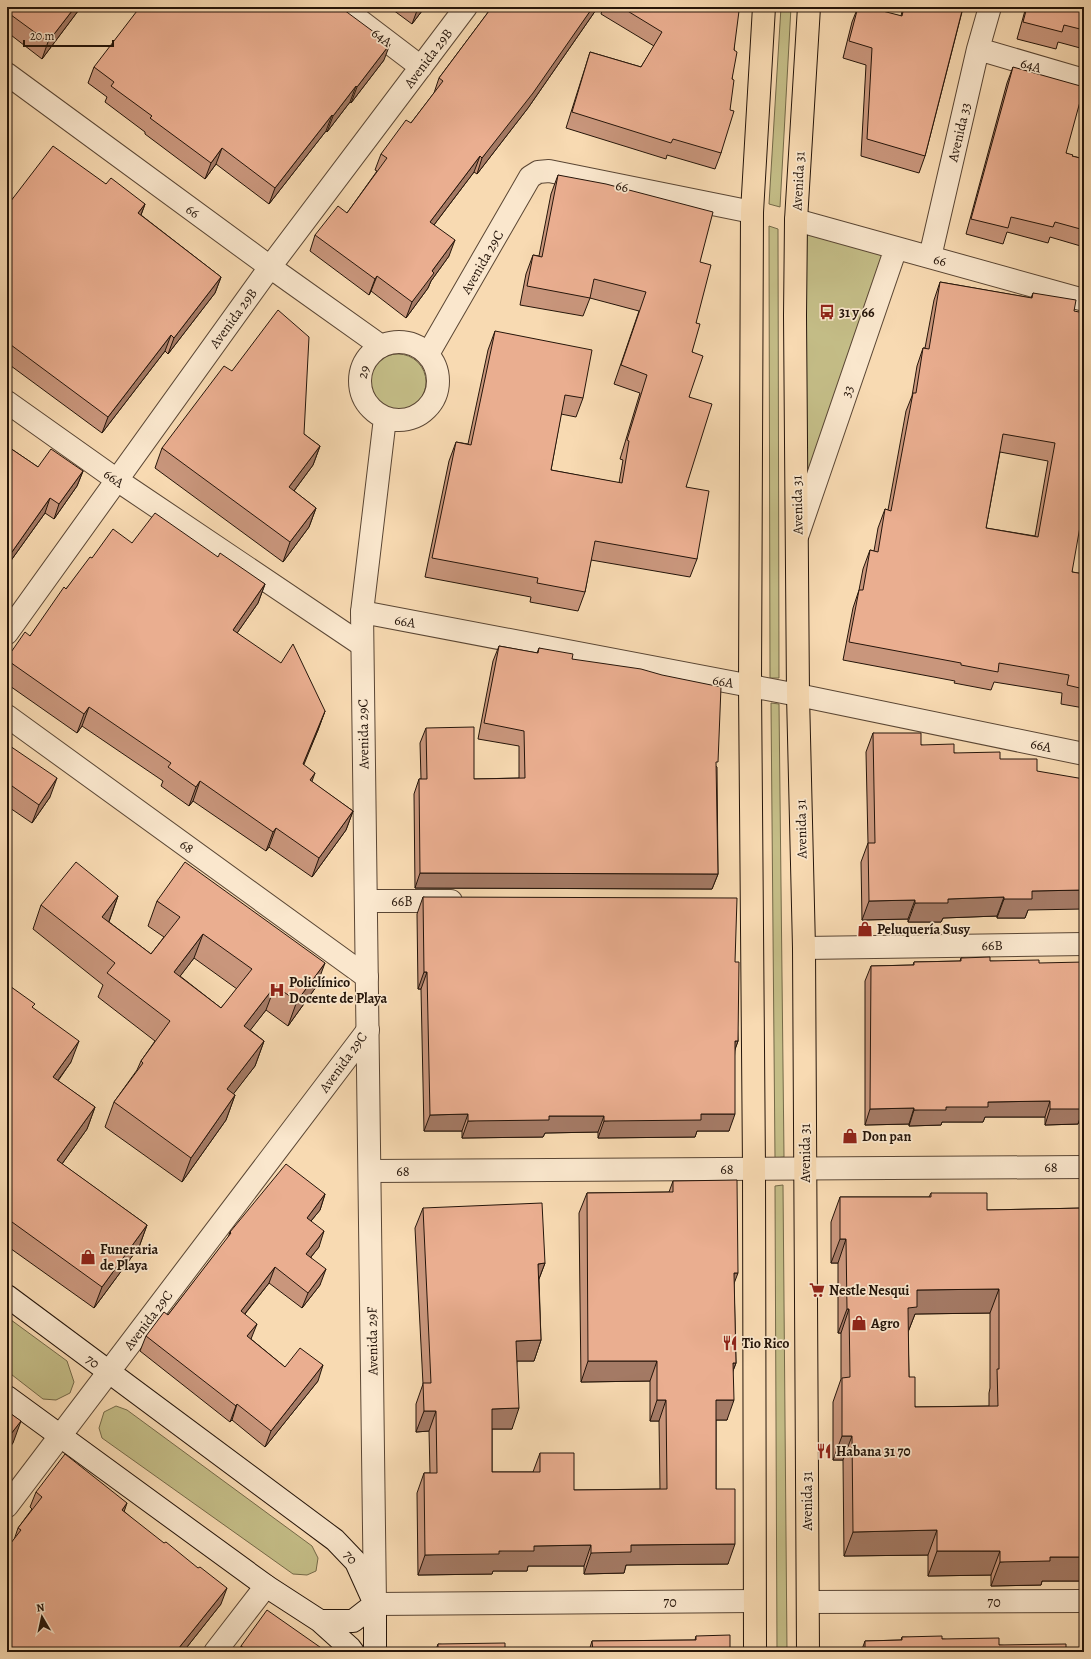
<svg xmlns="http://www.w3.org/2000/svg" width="1091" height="1659" font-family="Alegreya,serif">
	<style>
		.green { fill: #c4bd87; stroke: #746948 }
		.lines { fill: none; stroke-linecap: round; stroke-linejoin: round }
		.minor-casing { stroke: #5a4634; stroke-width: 24 }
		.tertiary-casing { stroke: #5a4634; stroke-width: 24 }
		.secondary-casing { stroke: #25150a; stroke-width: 24 }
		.primary-casing { stroke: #25150a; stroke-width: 24 }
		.minor { stroke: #fae7cd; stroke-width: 22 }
		.tertiary { stroke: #fae7cd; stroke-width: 22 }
		.secondary { stroke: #fae7cd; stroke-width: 22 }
		.primary { stroke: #f8dab2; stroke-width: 22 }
		.wall { fill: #c9967c; stroke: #25150a; fill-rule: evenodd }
		.shaded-wall { fill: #a47a65; stroke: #25150a }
		.building { fill: #eaae90; stroke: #25150a; fill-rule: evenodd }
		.labels { text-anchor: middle; stroke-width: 3.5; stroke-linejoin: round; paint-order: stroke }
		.street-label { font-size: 14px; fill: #25150a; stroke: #fae7cd }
		.poi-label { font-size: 14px; font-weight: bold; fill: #25150a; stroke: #fae7cd; text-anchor: start }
	</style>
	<rect width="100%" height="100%" fill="#f8dab2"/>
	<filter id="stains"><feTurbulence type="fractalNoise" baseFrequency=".005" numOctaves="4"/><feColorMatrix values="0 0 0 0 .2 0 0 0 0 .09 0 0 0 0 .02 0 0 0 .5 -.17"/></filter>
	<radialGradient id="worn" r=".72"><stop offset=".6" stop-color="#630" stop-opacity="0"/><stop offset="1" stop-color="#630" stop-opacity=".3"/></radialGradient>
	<!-- green -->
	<path class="green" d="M781,7H791L780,207L769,204Z
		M796,220L896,248L798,534Z
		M769,226L778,229L779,678H770Z
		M370 382a28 28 0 1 1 56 0a28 28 0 1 1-56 0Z
		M771,703L779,704L784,1157L775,1158Z
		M783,1185L787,1652H777L775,1186Z
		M7,1317L67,1361L74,1382L70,1393L56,1400L43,1399L7,1371Z
		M116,1406L127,1410L312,1546L318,1558L316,1571L307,1575L293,1574L102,1438L99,1428L104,1412Z"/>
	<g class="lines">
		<defs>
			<path id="minor" d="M342,7L421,67
				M978,49L1084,80
				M7,74L270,267L381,346
				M796,220L1084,300
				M930,257L978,49L990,7
				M428,354L530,177L538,172L549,171L752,212
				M7,402L117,480L362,645
				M798,534L896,248
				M362,612L798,695L1084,754
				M7,633L270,267L466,7
				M7,716L367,977
				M366,901H451
				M804,948L1084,944
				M370,1171L1084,1167
				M7,1506L368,1030
				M808,1602L1084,1601
				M375,1604L754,1601
				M215,1652L266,1586"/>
			<path id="tertiary" d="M360 381a39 39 0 1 1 78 0a39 39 0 1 1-78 0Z
				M375,1604L362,612L385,418"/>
			<path id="secondary" d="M7,1296L335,1540L356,1562L375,1604V1652
				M7,1397L266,1586L320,1621L350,1648L353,1652
				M320,1621H353L375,1604"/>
			<path id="primary" d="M755,1652L754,1169L750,686L752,212L764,7
				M808,1652L804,948L798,695L795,316L796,220L809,7"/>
		</defs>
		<!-- minor casing -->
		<use href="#minor" class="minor-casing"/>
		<!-- tertiary casing -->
		<use href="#tertiary" class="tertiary-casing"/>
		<!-- secondary casing -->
		<use href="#secondary" class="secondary-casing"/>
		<!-- primary casing -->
		<use href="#primary" class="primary-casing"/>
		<!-- minor -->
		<use href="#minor" class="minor"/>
		<!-- tertiary -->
		<use href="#tertiary" class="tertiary"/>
		<!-- secondary -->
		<use href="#secondary" class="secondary"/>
		<!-- primary -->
		<use href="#primary" class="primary"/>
	</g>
	<!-- wall -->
	<path class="wall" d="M7,7H81L42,59L7,32Z
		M389,7H425L412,24Z
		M492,7H598L528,108L477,174L474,172L434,225L449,256L431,281L428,288L406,318L371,291L369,295L310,251L315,235L347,213L377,171L375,170L381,154L411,123L434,93L439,78Z
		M603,7H736L734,50L732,79L721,153L715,169L667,155L666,159L566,128L585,68L590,52L641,67L654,46L601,14Z
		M858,7L901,16L903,7H975L974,11L963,8L925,156L919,173L861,156L866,65L843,58L852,22Z
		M1026,7H1084V49L1058,42L1056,49L1017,39Z
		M384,60L351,103L350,102L327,132L326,131L269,204L216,164L205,179L145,134V132L105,102L107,97L88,83L94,67Z
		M1013,67L1066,153L1072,156L1084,159V247L1050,237L1048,243L1007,232L1003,244L966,234L1007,83Z
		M558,175L700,262L696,323L692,352L689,397L686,487L697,559L690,577L591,560L585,592L578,611L530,602L531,597L425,577L449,461L456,442L468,444L488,350L495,331L583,398L576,417L561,414L551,470L619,483L623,460L620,459L640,393L614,384L639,311L590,298L583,316L520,305L526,274L533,255L539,256L551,194Z
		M106,184L145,204L141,215L221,277L215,293L168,354L165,351L102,433L7,363V206Z
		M940,282L1031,298L1033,293L1074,311L1072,572L1084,574V708L1061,704L1062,693L994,682L991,690L954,683L955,681L843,660L853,608L859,590L863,569L870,550L874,551L878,528L885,509L888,510L906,411L912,396L917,366L923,348H925L934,300ZM1000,452L1048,461L1035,536L986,528Z
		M304,434L320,446L313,465L294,491L316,508L309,527L283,562L155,468L162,448Z
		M7,446L38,467L83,471L77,486L54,519L45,513L7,566Z
		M132,543L218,557L265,584L258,603L237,633L325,711L318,730L303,765L312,782L353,811L346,830L312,877L269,847L266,851L193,801L189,806L161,786L163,781L82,726L77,733L7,684V658L30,636L66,589L92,558Z
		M499,646L537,653L539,648L572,659L717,767L718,874L712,889L415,888L414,794L419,779H421L420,743L426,728L474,779L519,778V746L478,739L493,661Z
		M873,733L954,753L1000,759L1028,910L1025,918H997V916L943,918L941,922H908V919L862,920L861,862L868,843L866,752Z
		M7,744L50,797L32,823L7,806Z
		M118,896L109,922L151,954L164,937L148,926L157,901L316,987L288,1026L266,1010L250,1030L264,1041L255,1066L233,1094L235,1095L226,1120L182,1182L105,1127L114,1102L137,1070L141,1061L155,1041L98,997L103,985L33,929L41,905ZM194,958L237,989L221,1008L180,976Z
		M423,897L735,962L738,1041L735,1049L729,1131H697L695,1137L598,1138V1132L545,1133L543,1137L462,1138V1131H424L421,989H418L417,914Z
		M961,958L990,961L1039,963L1081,1115L1078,1124L1045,1125V1117H985L983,1122H942L941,1125L909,1126V1124L865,1125V981L871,966L913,965L914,962L960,961Z
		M7,984L33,1008L71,1062L58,1081L95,1107L87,1129L62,1164L147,1225L139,1247L94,1308L7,1246Z
		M673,1181L734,1283L736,1363L733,1371L727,1420H716V1489L728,1564L626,1565L624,1573L584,1574V1566H528L527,1571H493L492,1574L418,1575L417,1493L424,1473H430L429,1431L416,1432V1404L423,1384L415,1228L423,1208L545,1263L539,1279L541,1340L534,1361H517L512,1429H492V1472H533L540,1453L574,1490L660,1489L659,1421H650V1381L581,1382L579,1213L587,1193L669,1192Z
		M931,1193L987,1210L1084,1208V1581H1042L1041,1585L991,1586V1575L928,1576V1555L844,1556L843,1460H833V1402L841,1379V1333H838V1263H831V1222L840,1197H929ZM990,1313V1388L989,1393V1406L915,1407L909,1377L908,1332L915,1314Z
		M325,1194L320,1210L311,1221L319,1247L311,1257L320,1285L302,1308L269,1283L245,1314L251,1339L285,1367L318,1381L265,1447L232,1420L230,1422L140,1351L146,1336L168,1315L228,1238L230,1232Z
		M36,1492L124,1511L221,1604L183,1652H7L14,1540L18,1528L32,1509L30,1507Z
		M696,1636L730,1652L589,1651L592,1641L695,1640Z
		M902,1637L942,1639L1066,1652H861L865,1641L901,1640Z
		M438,1644L505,1652H435Z
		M241,1646L327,1652H239Z"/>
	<!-- shaded-wall -->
	<path class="shaded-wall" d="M75,7H81L42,59L48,42Z
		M419,7H425L412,24L418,8Z
		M593,7H598L528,108L477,174L482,158Z
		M390,44L384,60L351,103L357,87Z
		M356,86L350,102L327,132L333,116Z
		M332,115L326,131L269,204L275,188Z
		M10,128L7,136V132Z
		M222,148L216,164L205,179L211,163Z
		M480,156L474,172L424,238L430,222Z
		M145,204L139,220L138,213Z
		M455,240L449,256L431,281L428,288L406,318L412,302L432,271Z
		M377,276L371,291L369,295L375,279Z
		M221,277L215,293L168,354L174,338Z
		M171,335L165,351L102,433L108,417Z
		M11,410L7,421V416Z
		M320,446L313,465L282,507L289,487Z
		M83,471L77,486L54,519L59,504Z
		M50,498L45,513L7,566V559Z
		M316,508L309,527L283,562L290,542Z
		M265,584L258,603L226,649L233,630Z
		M89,707L82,726L77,733L84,714Z
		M325,711L318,730L296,784L303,764Z
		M315,773L308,792L310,780Z
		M57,778L50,797L32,823L39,805Z
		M200,781L193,801L189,806L196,787Z
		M12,786L7,799V793Z
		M353,811L346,830L312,877L319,858Z
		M276,828L269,847L266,851L273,832Z
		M420,873L718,874L712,889L415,888Z
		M1084,890V909L1028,910L1025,918H997L1004,899L1032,891Z
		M118,896L109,921L93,941L102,917Z
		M1004,897L997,916L943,918L941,922H908L915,903L948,899Z
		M915,900L908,919L862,920L869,901Z
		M203,934L194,958L165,996L174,972Z
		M325,963L316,987L288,1026L297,1001Z
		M424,972H427L421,989H418Z
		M275,986L266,1010L235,1050L244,1026Z
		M79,1041L71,1062L45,1098L53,1077Z
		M264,1041L255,1066L218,1114L227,1089Z
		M735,1041H738L732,1058Z
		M235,1095L226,1120L182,1182L191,1158Z
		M1083,1099H1084V1115H1081L1078,1124L1045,1125L1050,1109Z
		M1050,1101L1045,1117H985L983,1122H942L941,1125L909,1126L914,1110L946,1107L988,1102Z
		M95,1107L87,1129L49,1182L57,1160Z
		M914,1108L909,1124L865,1125L870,1109Z
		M468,1114L462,1131H424L430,1115Z
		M701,1114H735L729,1131H697L695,1137L598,1138L604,1121Z
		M549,1116H604L598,1132L545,1133L543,1137L462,1138L468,1121Z
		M325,1194L320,1210L301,1233L307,1218Z
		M12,1222L7,1236V1231L8,1227Z
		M147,1225L139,1247L94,1308L102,1287Z
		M324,1231L319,1247L301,1269L306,1254Z
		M840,1239H846L838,1263H831Z
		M545,1263L537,1284L538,1264Z
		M275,1267L269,1283L235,1326L241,1311Z
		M326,1269L320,1285L302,1308L308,1293Z
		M734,1273H738L730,1294Z
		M999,1289L990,1313L915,1314L908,1332H899L908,1308L917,1290Z
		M847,1309H849L841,1333H838Z
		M257,1324L251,1339L241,1352L247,1336Z
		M541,1340L534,1361H509L516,1341Z
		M588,1361H657L650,1381L581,1382Z
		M733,1363H736L728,1383Z
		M323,1365L318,1381L265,1447L271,1431Z
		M657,1400H666L659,1421H650Z
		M716,1400H734L727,1420H709Z
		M237,1404L232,1420L230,1422L236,1406Z
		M519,1408L512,1429H484L492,1409Z
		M424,1411H436L429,1431L416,1432Z
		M21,1421L13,1443L7,1451V1439Z
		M842,1436H852L843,1460H833Z
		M127,1503L122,1518V1510Z
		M937,1530L928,1555L844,1556L853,1532Z
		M735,1544L728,1564L626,1565L624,1573L584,1574L591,1553L631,1545Z
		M591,1545L584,1566H528L527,1571H493L492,1574L418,1575L425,1555L499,1551L534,1546Z
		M937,1551H1000L991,1575L928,1576Z
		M1050,1557H1084V1581H1042L1041,1585L991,1586L1000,1562Z
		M227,1588L221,1604L183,1652H178V1649Z"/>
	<!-- building -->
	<path class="building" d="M7,7H75L48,42L7,12Z
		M140,7H340L390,44L357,87L356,86L333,116L332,115L275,188L222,148L211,163L150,118L152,116L111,86L114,82L94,67Z
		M492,7H593L533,93L482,158L480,156L430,222L455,240L432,271L434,273L412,302L377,276L375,279L315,235L338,206L347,213L387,158L381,154L406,120L411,123L443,81L439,78Z
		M621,7H736V9L739,11L734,50L737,52L732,79L734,80L730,110L734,111L721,153L673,139L671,143L572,112L590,52L641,67L662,32Z
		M858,7H867L902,16L904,7H963L925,156L867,139L872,48L849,41Z
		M1027,7H1084V30L1064,25L1062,32L1023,22Z
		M1013,67L1084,87L1066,153L1073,155L1072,156L1084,159V230L1055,222L1053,227L1011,217L1008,228L971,219Z
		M7,125L10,128L7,132Z
		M53,146L106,184L111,178L145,204L138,213L221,277L174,338L171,335L108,417L7,342V206Z
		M558,175L606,184L713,212L700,262L711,265L696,323L700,324L692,352L703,356L689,397L712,404L686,487L709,491L697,559L595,541L585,592L537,583L538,578L432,558L456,442L471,445L495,331L592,350L583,398L565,395L551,470L622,483L629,441L627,440L647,375L621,365L646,292L594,279L590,298L527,286L533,255L542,257Z
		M940,282L1032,298L1033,293L1076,300L1074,311L1084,313V504L1072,572L1084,574V689L1067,685L1069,675L999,663L998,672L961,665V663L849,642L859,590H863L870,550L878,552L885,509L891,511L913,393H916L923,348L929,349ZM1003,434L1055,443L1038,537L986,528Z
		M278,310L309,337L304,434L320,446L289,487L316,508L290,542L162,448L224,366L232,371Z
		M7,408L11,410L7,416Z
		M7,446L38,467L51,449L83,471L59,504L50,498L7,559Z
		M155,513L218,557L220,553L265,584L233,630L281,663L293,644L325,711L303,764L315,773L310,780L353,811L319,858L276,828L273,832L200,781L196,787L168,767L171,763L89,707L84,714L7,660V658L25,632L30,636L64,587L66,589L90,557L92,558L113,529L132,543Z
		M499,646L538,653L539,648L573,654L572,659L641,669L662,675L721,687L718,762H716L718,874L420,873L419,779H427L426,728L474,727V779L525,778L524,731L484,723Z
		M873,733H921V745L954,744V753L1000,752V759H1037V771L1084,779V890L1032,891V899H1004V897L948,899V903H915V900L869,901L868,843H875Z
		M7,744L57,778L39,805L12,786L7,793Z
		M76,862L118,896L102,917L151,954L180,917L157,901L185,862L325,963L297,1001L275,986L244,1026L264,1041L227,1089L235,1095L191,1158L114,1102L143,1063L141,1061L170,1021L107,973L115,963L41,905ZM203,934L252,969L221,1008L174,972Z
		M423,897L737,898L735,962H739L738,1041H735V1114H701V1120L604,1121V1116H549V1120L468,1121V1114L430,1115L427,972H424Z
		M990,957V961L1039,960V963L1084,962V1099H1083V1109H1050V1101L988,1102V1107H946V1110H914V1108L870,1109L871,966L914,965V962L961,961V958Z
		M7,984L35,1004L32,1007L79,1041L53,1077L95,1107L57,1160L147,1225L102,1287L12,1222L8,1227L7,1226Z
		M286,1164L325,1194L307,1218L324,1231L306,1254L326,1269L308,1293L275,1267L241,1311L257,1324L247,1336L285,1367L300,1348L323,1365L271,1431L237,1404L236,1406L146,1336L164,1312L168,1315L231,1233L230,1232Z
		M737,1180L738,1273H734L736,1363H733L734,1400H716V1489H735V1544L631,1545V1552L591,1553V1545L534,1546V1551H499V1554L425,1555L424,1473H437L436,1411H424L423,1383H431L423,1208L542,1203L545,1263L538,1264L541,1340L516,1341L519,1408L492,1409V1472H540V1453H574V1490L667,1489L666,1400H657V1361H588L587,1193L673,1192V1181Z
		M931,1193H987V1210L1084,1208V1557H1050V1561L1000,1562V1551H937V1530L853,1532L852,1436H842V1378L850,1377L849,1309H847L846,1239H840V1197H931ZM999,1289V1369H997L998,1406L915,1407V1377H909L908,1308L917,1307V1290Z
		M7,1411L21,1421L7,1439Z
		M65,1454L127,1503L122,1510L164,1543L166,1542L198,1568L200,1567L227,1588L178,1649L179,1650L178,1652H7V1548L21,1530L18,1528L42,1497L36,1492Z
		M267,1610L327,1652H250L241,1646Z
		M730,1635V1652H516L593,1651L592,1641L696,1640V1636Z
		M942,1636V1639L999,1638V1645L1066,1644V1652H865V1641L902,1640V1637Z
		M505,1643V1652H438V1644Z"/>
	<!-- icons -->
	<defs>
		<symbol id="bus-bare" viewBox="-9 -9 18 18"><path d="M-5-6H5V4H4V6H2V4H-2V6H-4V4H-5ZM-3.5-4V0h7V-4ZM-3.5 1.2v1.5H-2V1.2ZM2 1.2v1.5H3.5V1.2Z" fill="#8f2418" stroke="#fae7cd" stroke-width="2.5" paint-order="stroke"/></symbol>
		<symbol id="shop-bare" viewBox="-9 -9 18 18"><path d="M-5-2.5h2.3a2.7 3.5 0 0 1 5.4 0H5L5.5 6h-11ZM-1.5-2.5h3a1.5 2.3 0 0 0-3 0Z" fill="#8f2418" stroke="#fae7cd" stroke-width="2.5" paint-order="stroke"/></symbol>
		<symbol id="hospital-bare" viewBox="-9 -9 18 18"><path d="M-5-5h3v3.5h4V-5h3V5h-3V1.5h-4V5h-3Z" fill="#8f2418" stroke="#fae7cd" stroke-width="2.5" paint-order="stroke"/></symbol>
		<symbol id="supermarket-bare" viewBox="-9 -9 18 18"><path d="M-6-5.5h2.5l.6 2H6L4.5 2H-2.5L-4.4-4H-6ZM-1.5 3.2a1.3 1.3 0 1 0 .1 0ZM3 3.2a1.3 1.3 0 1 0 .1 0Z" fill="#8f2418" stroke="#fae7cd" stroke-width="2.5" paint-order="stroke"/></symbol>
		<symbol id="restaurant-bare" viewBox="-9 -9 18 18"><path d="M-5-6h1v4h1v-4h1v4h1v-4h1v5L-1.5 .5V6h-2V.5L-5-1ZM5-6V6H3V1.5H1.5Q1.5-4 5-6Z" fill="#8f2418" stroke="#fae7cd" stroke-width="2.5" paint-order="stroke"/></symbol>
	</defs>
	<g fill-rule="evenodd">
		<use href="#bus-bare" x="816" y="301" width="22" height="22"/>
		<use href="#shop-bare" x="854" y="918" width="22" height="22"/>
		<use href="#hospital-bare" x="266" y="979" width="22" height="22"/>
		<use href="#shop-bare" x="839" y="1125" width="22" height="22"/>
		<use href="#shop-bare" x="77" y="1246" width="22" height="22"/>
		<use href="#supermarket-bare" x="806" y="1279" width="22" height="22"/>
		<use href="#shop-bare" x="848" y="1312" width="22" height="22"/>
		<use href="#restaurant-bare" x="719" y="1332" width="22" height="22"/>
		<use href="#restaurant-bare" x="813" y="1440" width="22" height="22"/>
	</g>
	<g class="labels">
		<!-- street labels -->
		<g class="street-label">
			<text transform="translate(382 37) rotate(37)" y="5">64A</text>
			<text transform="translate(428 58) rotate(-53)" y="5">Avenida 29B</text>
			<text transform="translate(1031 65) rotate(16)" y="5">64A</text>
			<text transform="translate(959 132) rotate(-77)" y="5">Avenida 33</text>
			<text transform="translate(798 181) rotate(-87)" y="5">Avenida 31</text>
			<text transform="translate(622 186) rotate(12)" y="5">66</text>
			<text transform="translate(193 211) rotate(36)" y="5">66</text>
			<text transform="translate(940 260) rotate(15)" y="5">66</text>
			<text transform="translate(482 262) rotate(-60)" y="5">Avenida 29C</text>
			<text transform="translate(233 318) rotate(-54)" y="5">Avenida 29B</text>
			<text transform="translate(363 372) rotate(-76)" y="5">29</text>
			<text transform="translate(847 391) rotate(-71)" y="5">33</text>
			<text transform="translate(114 478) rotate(35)" y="5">66A</text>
			<text transform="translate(797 505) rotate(-91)" y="5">Avenida 31</text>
			<text transform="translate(405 621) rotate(11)" y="5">66A</text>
			<text transform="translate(723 681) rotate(11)" y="5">66A</text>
			<text transform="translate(363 734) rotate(-91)" y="5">Avenida 29C</text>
			<text transform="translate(1041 745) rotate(12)" y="5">66A</text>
			<text transform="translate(801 829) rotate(-91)" y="5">Avenida 31</text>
			<text transform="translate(187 846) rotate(36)" y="5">68</text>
			<text x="402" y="906">66B</text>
			<text transform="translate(992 945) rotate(-1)" y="5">66B</text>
			<text transform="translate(343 1062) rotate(-54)" y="5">Avenida 29C</text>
			<text transform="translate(805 1153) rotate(-90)" y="5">Avenida 31</text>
			<text x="1051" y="1172">68</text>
			<text x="727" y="1174">68</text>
			<text x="403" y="1176">68</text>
			<text transform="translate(148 1320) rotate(-53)" y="5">Avenida 29C</text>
			<text transform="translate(372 1341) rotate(-91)" y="5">Avenida 29F</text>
			<text transform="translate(93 1361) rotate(37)" y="5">70</text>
			<text transform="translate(807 1501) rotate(-90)" y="5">Avenida 31</text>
			<text transform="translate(351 1557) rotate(51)" y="5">70</text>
			<text x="670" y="1607">70</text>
			<text x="994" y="1607">70</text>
		</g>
		<!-- poi labels -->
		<g class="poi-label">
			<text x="839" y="317">31 y 66</text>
			<text x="877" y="934">Peluquería Susy</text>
			<text x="289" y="987">Policlínico<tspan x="289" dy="16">Docente de Playa</tspan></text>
			<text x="862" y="1141">Don pan</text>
			<text x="100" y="1254">Funeraria<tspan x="100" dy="16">de Playa</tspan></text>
			<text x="829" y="1295">Nestle Nesqui</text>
			<text x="871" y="1328">Agro</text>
			<text x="742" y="1348">Tio Rico</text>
			<text x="836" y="1456">Habana 31 70</text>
		</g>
	</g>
	<!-- margin -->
	<rect width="1091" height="1659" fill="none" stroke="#f8dab2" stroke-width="24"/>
	<rect x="8" y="8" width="1075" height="1643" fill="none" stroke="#25150a" stroke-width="2"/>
	<rect x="12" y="12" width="1067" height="1635" fill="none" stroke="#25150a"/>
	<!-- north arrow -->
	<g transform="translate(42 1617) rotate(351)" stroke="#fae7cd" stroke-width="3" paint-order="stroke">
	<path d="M0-3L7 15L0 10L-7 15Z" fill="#25150a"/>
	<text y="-6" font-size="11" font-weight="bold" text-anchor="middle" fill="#25150a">N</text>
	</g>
	<!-- scale -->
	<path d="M24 40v6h89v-6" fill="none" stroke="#25150a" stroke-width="2"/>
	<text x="30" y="40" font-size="12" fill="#25150a" stroke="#fae7cd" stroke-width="3" paint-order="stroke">20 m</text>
	<rect width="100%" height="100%" filter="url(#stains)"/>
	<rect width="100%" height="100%" fill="url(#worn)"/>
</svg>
